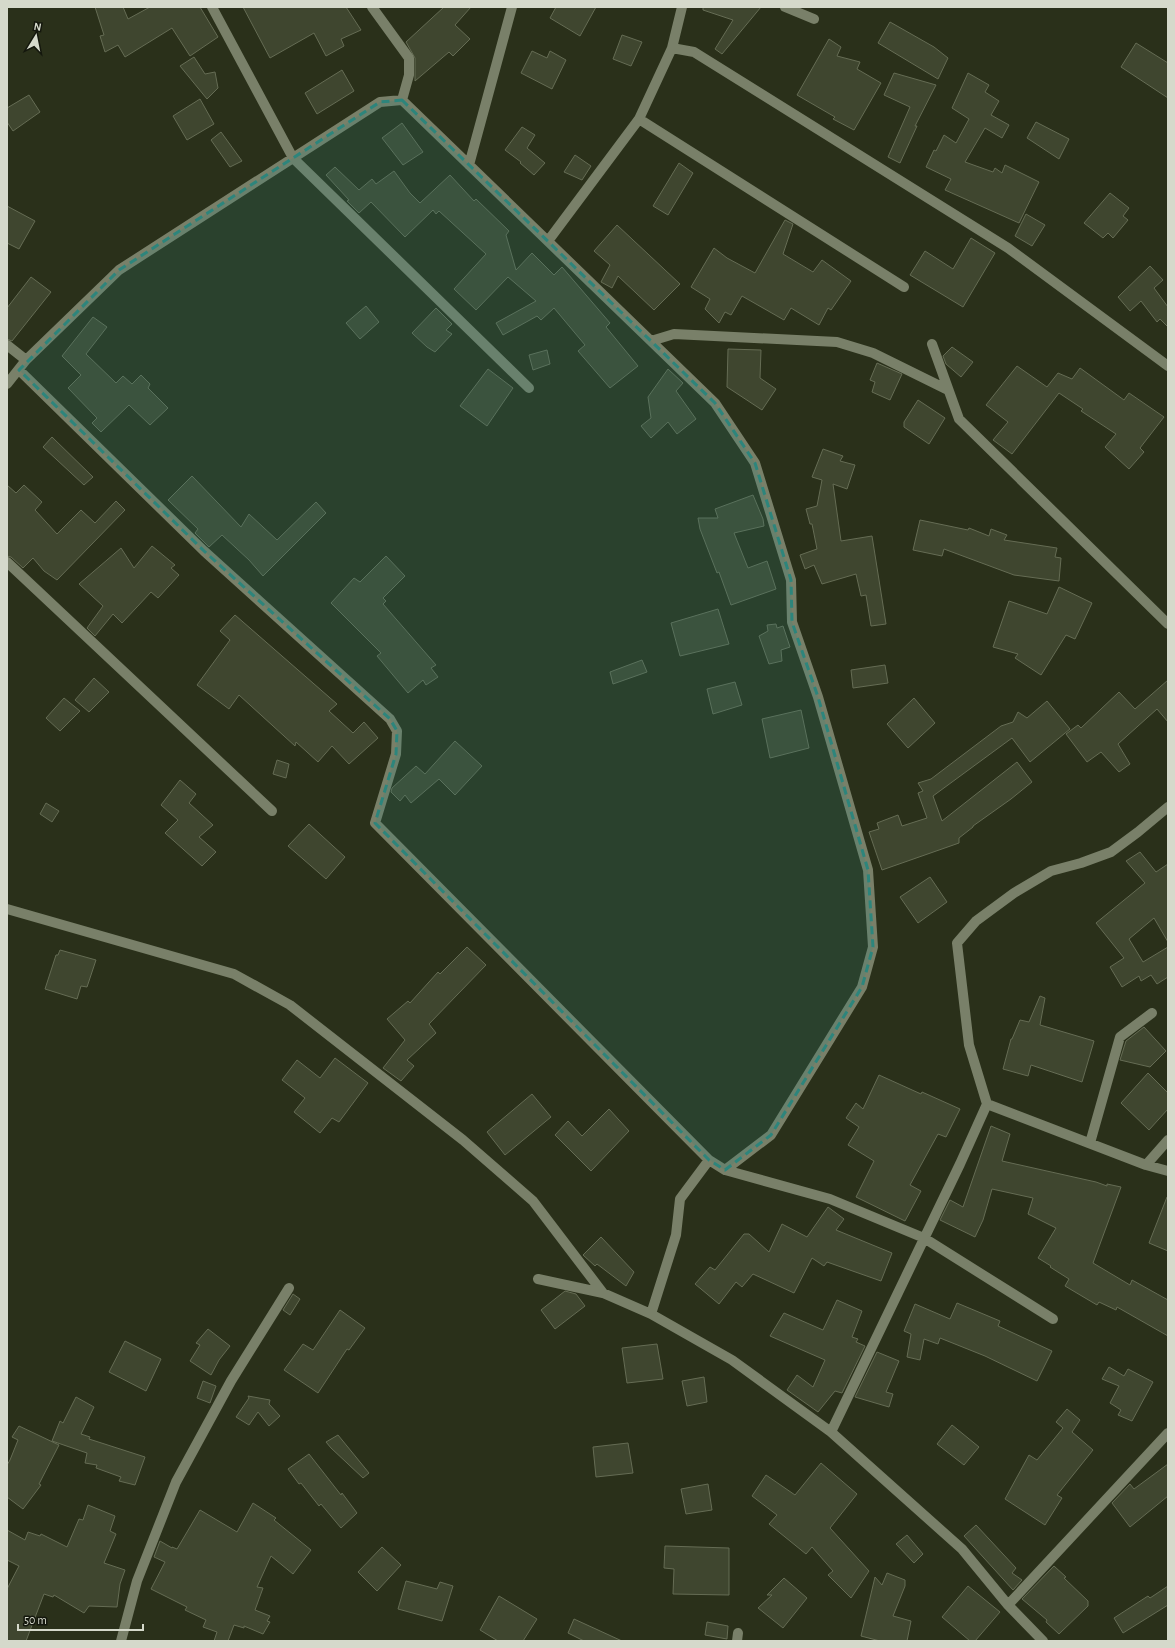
<svg xmlns="http://www.w3.org/2000/svg" width="1175" height="1648" font-family="'Alegreya Sans',sans-serif">
	<style>
		.building { fill: #3f462f; stroke: #656c54 }
		.lines { fill: none; stroke-linecap: round; stroke-linejoin: round }
		.minor { stroke: #798069; stroke-width: 10 }
		.marked { fill: #2d857c; fill-opacity: 0.2; stroke: #2d857c; stroke-width: 3; stroke-dasharray: 8 5; stroke-linejoin: round }
	</style>
	<rect width="100%" height="100%" fill="#2a301a"/>
	<!-- building -->
	<path class="building" d="M95,7H123L128,19L150,7H200L218,37L190,56L172,28L125,57L118,45L105,52L100,36L104,35Z
		M243,7H346L361,30L341,39L344,46L326,56L314,33L270,58Z
		M444,7H471L455,25L470,39L453,56L449,52L415,81V58L406,42Z
		M556,7H596L580,36L550,18Z
		M703,7H761L722,54L715,49L733,20L703,10Z
		M890,22L934,47L948,58L938,79L878,43Z
		M622,35L642,42L631,66L613,59Z
		M829,39L841,47L837,56L860,62L857,69L881,83L854,130L833,119L835,117L797,95Z
		M1136,43L1168,63V98L1121,67Z
		M532,51L547,58L550,51L566,60L552,89L521,73Z
		M194,57L205,74L215,72L218,88L207,99L180,66Z
		M342,70L354,91L317,114L305,93Z
		M894,73L936,85L915,126H917L900,163L888,157L910,107L884,95Z
		M968,73L989,85L985,92L999,101L991,115L1009,125L1002,138L985,128L965,162L993,172L995,168L1002,173L1005,165L1039,182L1019,223L945,190L951,179L926,167L934,150L936,151L944,135L956,143L969,119L952,108Z
		M29,95L40,112L13,131L7,122V108Z
		M200,99L214,124L187,140L173,116Z
		M1036,122L1069,139L1059,159L1027,138Z
		M402,123L423,152L403,165L382,138Z
		M522,127L535,135L527,148L545,163L534,175L520,163L521,162L505,150Z
		M221,132L242,161L230,167L211,140Z
		M575,155L591,166L582,180L564,172Z
		M679,163L693,173L668,215L653,206Z
		M335,167L359,190L372,179L376,184L394,171L410,193L420,203L450,175L474,201L476,199L509,231L506,235L516,270L532,253L554,275L562,267L610,323L606,327L638,366L610,388L578,351L585,345L554,308L541,320L537,316L503,335L496,323L536,301L508,277L476,310L454,289L486,254L439,211L436,214L433,210L405,237L371,202L359,213L347,201L349,200L326,175Z
		M1110,193L1129,208L1123,216L1128,220L1113,238L1108,233L1103,238L1084,223Z
		M7,206L35,221L19,249L7,243Z
		M1026,214L1045,225L1032,246L1015,236Z
		M785,220L793,224L783,254L813,272L822,260L851,281L831,310L828,308L819,325L791,308L784,320L742,296L731,315L725,312L719,323L705,309L710,299L691,287L714,248L727,258L755,273Z
		M617,225L680,284L654,310L618,276L612,288L601,282L610,265L594,251Z
		M971,238L995,253L963,307L910,275L925,251L953,269Z
		M1150,266L1163,280L1154,288L1168,307V327L1160,319L1157,322L1141,301L1130,311L1118,297Z
		M31,277L51,292L12,341L7,339V308Z
		M366,306L379,322L360,339L346,323Z
		M436,308L452,324L446,330L452,334L435,352L427,347L412,333Z
		M93,317L107,327L86,354L116,383L123,376L132,384L141,375L150,384L148,388L168,408L150,425L129,405L101,432L92,423L97,418L68,388L81,375L62,356Z
		M952,347L973,362L961,377L946,364L943,356Z
		M728,349L761,350L760,378L776,389L762,410L727,387Z
		M547,350L550,364L533,370L529,355Z
		M877,363L902,374L890,400L872,392L875,382L870,380Z
		M1017,366L1047,387L1058,373L1072,379L1080,368L1124,400L1129,393L1164,417L1140,448L1144,452L1129,469L1105,447L1116,434L1081,411L1083,409L1059,393L1012,454L993,440L1008,422L986,405Z
		M488,369L513,388L487,426L460,406Z
		M668,369L683,383L676,391L696,419L677,434L668,422L651,438L641,426L651,418L648,397Z
		M918,400L945,418L929,444L904,427V422Z
		M52,437L93,477L84,485L43,447Z
		M823,449L843,456L840,461L855,465L847,489L833,484L841,541L872,536L886,624L871,626L866,595L861,596L856,574L822,584L814,565L805,569L800,555L817,549L812,524H810L806,509L817,506L822,480L812,477Z
		M192,476L241,527L249,514L277,540L316,502L326,513L263,576L249,560L222,535L209,547L195,533L198,529L168,500Z
		M7,485L16,493L24,485L42,502L35,510L57,534L81,510L95,523L116,501L125,510L57,580L44,571L33,558L23,568L11,557L7,556Z
		M753,495L763,519L764,526L734,533L748,568L767,561L776,589L731,605L719,572L717,573L700,529L698,518H718L715,509Z
		M920,520L968,530L969,528L989,536L991,529L1007,535L1004,540L1057,548L1055,557L1061,558L1059,581L1014,575L944,549L942,556L913,550Z
		M152,546L175,565L171,568L179,575L158,598L151,592L122,623L113,614L95,636L87,628L103,606L79,584L121,548L134,568Z
		M386,556L405,576L383,598L386,601L383,604L436,665L431,668L438,677L426,685L423,680L408,693L377,656L381,653L331,603L354,578L360,582Z
		M1059,587L1092,603L1075,639L1066,635L1041,675L1015,658L1018,654L993,647L1009,601L1047,614Z
		M718,609L729,644L680,656L671,623Z
		M235,615L337,704L329,711L353,733L364,722L378,738L349,764L332,746L318,762L296,742L295,746L239,695L229,709L197,685L230,640L220,631Z
		M776,624L777,628L783,626L790,647L781,650L782,661L769,664L759,636L768,631L767,625Z
		M642,660L647,672L613,684L610,672Z
		M885,665L888,683L853,688L851,670Z
		M94,678L109,692L89,712L75,700Z
		M1168,680V722L1157,709L1118,744L1130,764L1119,772L1101,752L1087,762L1066,734L1078,725L1081,728L1119,692L1135,709Z
		M735,682L742,705L713,714L707,689Z
		M64,698L80,711L60,731L46,718Z
		M914,698L935,723L908,748L887,724Z
		M1047,701L1070,729L1030,762L1012,738L933,796L942,821L1017,762L1032,782L1011,799L973,826V827L959,838V843L882,870L869,832L879,829L877,823L898,815L902,826L927,818L918,793L923,791L918,783L931,779L1001,726L1013,722L1018,712L1027,718Z
		M801,710L809,748L770,758L762,719Z
		M455,741L482,766L455,795L439,779L411,803L405,795L400,801L391,792L392,788L416,766L425,774Z
		M277,760L289,764L286,778L273,774Z
		M180,780L196,794L189,803L213,825L199,837L216,852L202,866L165,833L178,820L161,805Z
		M46,803L59,811L52,822L40,814Z
		M309,824L345,857L326,879L288,846Z
		M1140,852L1156,872L1168,864V942L1154,918L1129,939L1143,962L1168,947V977L1157,984L1151,975L1141,981L1139,976L1122,987L1110,967L1124,958L1096,923L1145,883L1126,861Z
		M930,877L947,902L918,923L900,897Z
		M467,947L486,965L429,1024L436,1033L407,1060L414,1066L401,1081L383,1068L405,1040L387,1019L408,1001L410,1003L438,972L440,974Z
		M60,950L96,960L87,987L81,986L77,999L45,989L56,955H58Z
		M1040,996L1045,998L1040,1025L1094,1041L1082,1082L1031,1065L1028,1076L1003,1069L1011,1039H1012L1020,1020L1029,1022Z
		M1144,1027L1166,1051L1150,1067L1120,1060L1126,1041Z
		M335,1058L368,1083L339,1122L332,1118L320,1133L294,1112L305,1098L282,1080L297,1060L320,1078Z
		M1148,1073L1168,1093V1109L1149,1130L1121,1103Z
		M879,1075L921,1094L922,1092L960,1109L946,1137L938,1134L910,1185L921,1191L905,1221L856,1197L874,1161L848,1145L859,1127L846,1118L856,1103L863,1109Z
		M532,1094L551,1117L505,1155L487,1132Z
		M609,1109L629,1131L591,1171L555,1135L568,1121L582,1136Z
		M991,1126L1010,1134L1002,1161L1096,1182L1107,1186V1184L1121,1187L1093,1263L1130,1285L1132,1280L1168,1300V1336L1117,1307L1116,1310L1099,1302L1097,1305L1065,1286L1069,1279L1050,1267L1051,1266L1038,1258L1056,1228L1028,1214L1033,1198L992,1189L983,1220L975,1237L940,1220L950,1200L963,1207Z
		M1167,1197H1168V1251L1149,1243Z
		M828,1207L844,1219L836,1230L892,1253L881,1281L827,1262L824,1266L812,1258L794,1293L753,1274L742,1287L736,1282L719,1304L695,1284L710,1267L715,1270L744,1234H749L769,1252L782,1224L807,1237Z
		M601,1237L634,1272L626,1286L597,1264L595,1266L583,1255Z
		M565,1291L576,1294L585,1306L555,1329L541,1310Z
		M293,1294L300,1299L290,1315L283,1310Z
		M837,1300L862,1311L852,1337L858,1339L856,1342L865,1346L842,1393L835,1391L818,1412L787,1390L797,1375L813,1387L825,1360L770,1336L784,1313L823,1330Z
		M957,1303L1000,1321L998,1326L1052,1351L1037,1381L985,1356L940,1338L938,1344L924,1339L920,1360L907,1357L911,1334L904,1331L915,1304L950,1319Z
		M340,1310L365,1328L349,1350L347,1349L318,1393L284,1370L303,1344L313,1350Z
		M208,1329L230,1346L219,1360L211,1375L190,1361L200,1345L196,1343Z
		M125,1341L161,1359L146,1391L109,1372Z
		M657,1344L663,1379L627,1383L622,1348Z
		M877,1352L899,1361L886,1392L893,1394L889,1407L855,1397Z
		M1109,1367L1124,1376L1128,1369L1153,1382L1132,1421L1118,1415L1121,1410L1110,1403L1119,1386L1102,1379Z
		M704,1377L707,1402L687,1406L682,1381Z
		M203,1381L216,1386L210,1403L197,1398Z
		M248,1396L270,1400L269,1404L280,1416L269,1426L258,1412L249,1425L236,1417L249,1398Z
		M76,1397L94,1407L81,1434L90,1437L89,1439L145,1457L135,1485L119,1481L121,1477L96,1468L97,1465L85,1463L87,1453L52,1441L60,1421L63,1423Z
		M1067,1409L1080,1420L1072,1432L1093,1450L1057,1495L1062,1498L1045,1525L1005,1499L1029,1455L1037,1460L1063,1428L1056,1422Z
		M952,1425L979,1447L964,1465L937,1444Z
		M19,1426L59,1445L39,1484L41,1485L23,1509L7,1497V1465L10,1460L18,1440L12,1437Z
		M338,1435L369,1473L363,1478L331,1448L326,1442Z
		M628,1443L633,1473L596,1477L593,1447Z
		M309,1454L341,1495L342,1493L357,1513L341,1528L321,1504L319,1506L301,1483L299,1484L288,1469Z
		M821,1463L857,1494L830,1528L869,1571L851,1598L828,1575L833,1571L812,1547L806,1554L769,1524L777,1515L752,1496L766,1475L795,1495Z
		M1168,1464V1496L1130,1527L1112,1503L1130,1484L1134,1489Z
		M708,1484L712,1510L686,1514L681,1489Z
		M253,1503L276,1518L274,1520L311,1550L293,1574L271,1556L257,1587L263,1588L255,1610L270,1616L267,1621L270,1622L263,1634L244,1626V1628L234,1625L228,1641H214L217,1632L203,1627L206,1620L185,1610L187,1607L151,1589L165,1562L154,1557L160,1541L172,1548V1547L177,1549L200,1510L237,1532Z
		M88,1505L115,1516L110,1531L116,1534L104,1563L125,1570L120,1584L117,1607L89,1606L84,1613L54,1595L53,1597L44,1594L26,1641H7V1589L19,1566L7,1560V1530L25,1540L28,1532L40,1536L41,1534L67,1547L79,1519L83,1520Z
		M976,1525L1016,1568L1012,1573L1022,1580L1013,1590L964,1536Z
		M907,1535L923,1554L914,1563L896,1544Z
		M665,1546L729,1548V1595L673,1594L674,1569L664,1568Z
		M382,1547L401,1565L377,1591L358,1572Z
		M1054,1566L1066,1577L1064,1578L1088,1601V1606L1059,1634L1046,1622L1047,1620L1022,1599Z
		M887,1573L905,1580V1586L893,1616L911,1621L907,1641H880L861,1636L875,1577L882,1585Z
		M784,1578L807,1598L783,1628L758,1608L772,1595H767Z
		M406,1581L437,1589L440,1582L453,1586L442,1621L398,1609Z
		M968,1586L1000,1612L975,1641H970L942,1617Z
		M1168,1586V1605L1123,1633L1114,1618L1148,1596L1150,1598Z
		M499,1596L537,1619L523,1641H498L480,1630Z
		M574,1619L622,1641H584L568,1633Z
		M707,1622L728,1626L727,1639L705,1635Z"/>
	<g class="lines">
		<!-- minor -->
		<path class="minor" d="M212,7L293,158L529,388
			M372,7L409,58V75L402,100
			M785,7L814,19
			M672,48L694,52L1008,248L1168,366
			M639,119L904,287
			M469,165L512,7
			M548,241L639,119L672,48L682,7
			M651,341L674,334L837,342L873,353L948,390
			M932,344L959,419L1168,624
			M7,345L26,360
			M7,384L26,360L119,270L380,102L402,100L715,403L755,463L791,580L792,622L818,697L868,870L873,947L862,987L771,1135L725,1170L709,1160L375,823L396,754L397,731L390,719L204,551L19,370
			M7,562L272,811
			M7,909L234,974L290,1005L463,1140L533,1201L603,1293
			M987,1104L1146,1165L1168,1171
			M1090,1143L1120,1037L1152,1013
			M1146,1165L1168,1140
			M725,1170L830,1199L924,1238L1053,1319
			M538,1279L603,1293L651,1314L732,1360L831,1432L962,1549L1008,1605L1043,1641
			M651,1314L676,1235L680,1199L709,1160
			M831,1432L960,1164L987,1104L969,1045L957,943L976,921L1014,893L1051,871L1081,863L1111,852L1138,832L1168,807
			M1008,1605L1168,1433
			M121,1641L137,1581L176,1482L231,1381L289,1288
			M737,1641L738,1633"/>
	</g>
	<!-- marked area -->
	<path class="marked" d="M402,100L715,403L755,463L791,580L792,622L818,697L868,870L873,947L862,987L771,1135L725,1170L709,1160L375,823L396,754L397,731L390,719L204,551L19,370L119,270L380,102Z"/>
	<!-- border -->
	<rect width="1175" height="1648" fill="none" stroke="#d5d9cb" stroke-width="16"/>
	<!-- north arrow -->
	<g transform="translate(36 36) rotate(10)" stroke="#14170d" stroke-width="3" paint-order="stroke">
	<path d="M0-3L7 15L0 10L-7 15Z" fill="#d5d9cb"/>
	<text y="-6" font-size="11" font-weight="bold" text-anchor="middle" fill="#d5d9cb">N</text>
	</g>
	<!-- scale -->
	<path d="M18 1624v6h125v-6" fill="none" stroke="#d5d9cb" stroke-width="2"/>
	<text x="24" y="1624" font-size="12" fill="#d5d9cb" stroke="#14170d" stroke-width="3" paint-order="stroke">50 m</text>
</svg>
